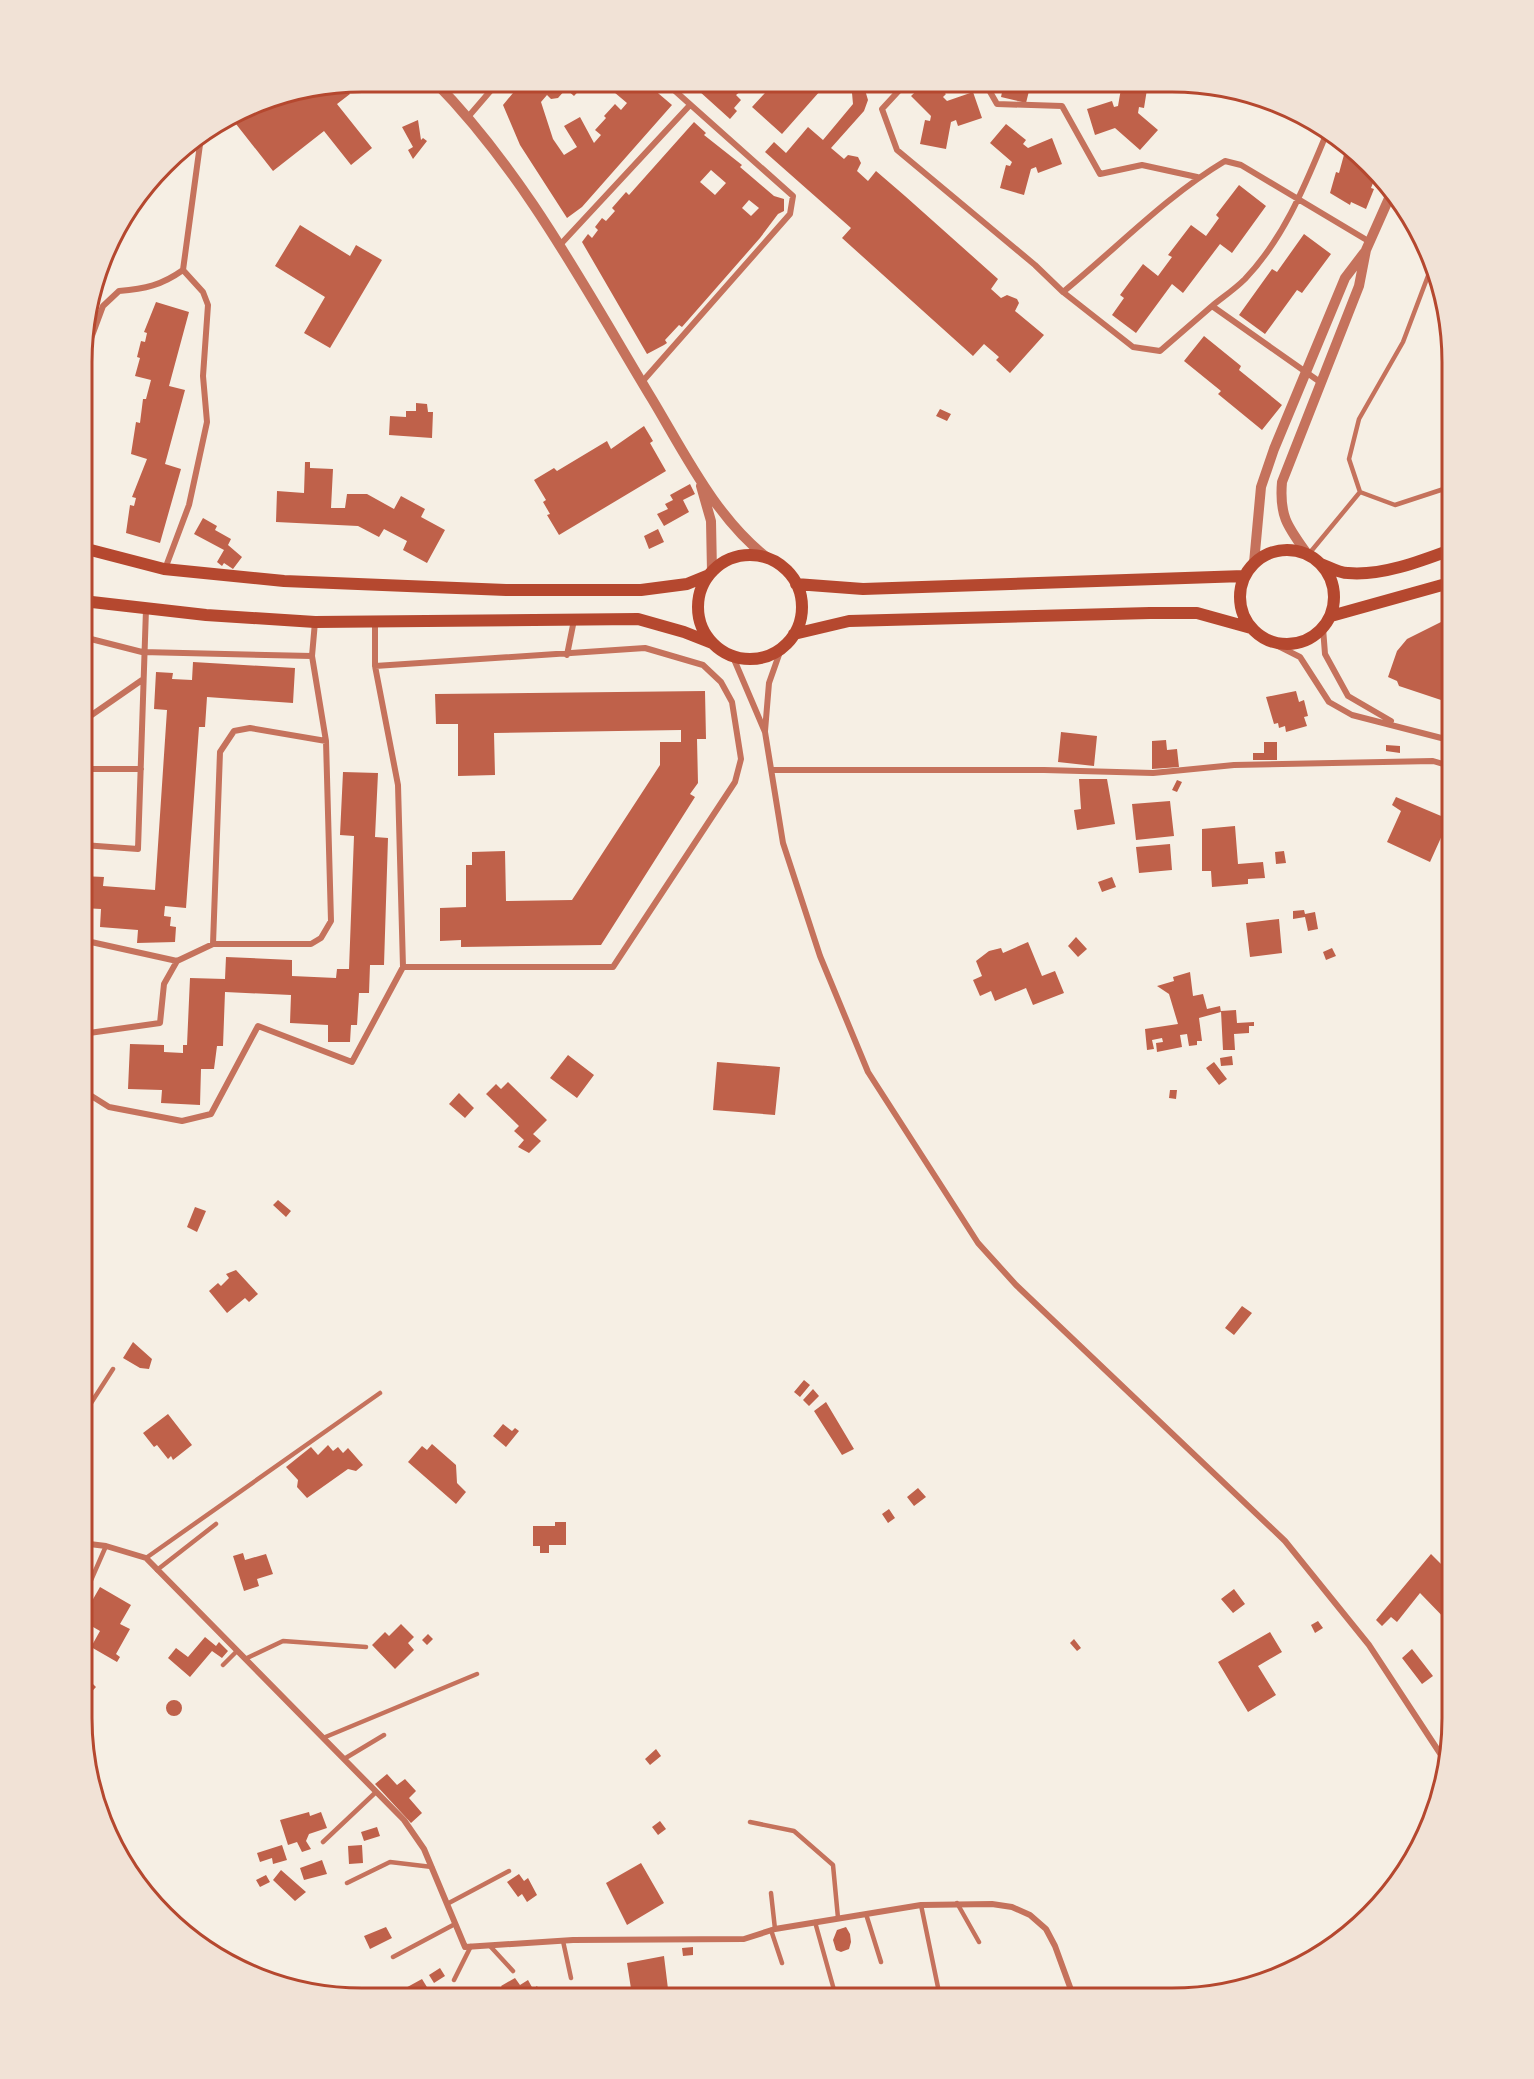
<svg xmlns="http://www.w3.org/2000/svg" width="1534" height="2079" font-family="'DejaVu Sans',sans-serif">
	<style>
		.building { fill: #bf614a; fill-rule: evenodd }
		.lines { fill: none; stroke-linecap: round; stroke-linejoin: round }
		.service { stroke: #c5725c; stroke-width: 4.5 }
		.minor { stroke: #c5725c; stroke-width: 6 }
		.tertiary { stroke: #c5725c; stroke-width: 10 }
		.secondary { stroke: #b5482f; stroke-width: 12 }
		.rim { fill: none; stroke: #b5482f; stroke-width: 3 }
	</style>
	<rect width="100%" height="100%" fill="#f6efe4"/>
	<!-- building -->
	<path class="building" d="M461,81H479L471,90Z
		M523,81L587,82L574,96L566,89L558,98L551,99L547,95L541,102L553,139L564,155L577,147L564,126L580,117L594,143L601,135L595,130L606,118L604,116L615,104L621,110L627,103L602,82H645L672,105L582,207L567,218L520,145L503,105Z
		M689,82H734L742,90L736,95L741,100L734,108L737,111L730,119Z
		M775,82H828L782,134L752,107Z
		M841,82H857L865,90L868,100L864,111L831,148L844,159L848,155L858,157L861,163L857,171L868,181L876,171L905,196L998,279L991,289L1001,298L1007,295L1017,299L1019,303L1015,311L1044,335L1010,373L996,360L999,357L984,344L973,356L842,238L851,228L765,152L774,142L786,153L808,127L823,140L853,104L852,93Z
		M925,83H934L946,94L943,97L947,101L973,92L982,118L958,126L956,120L951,122L946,149L920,144L925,120L930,121L931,116L911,96Z
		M1004,83H1031L1026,103L1001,97Z
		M1122,83H1148L1144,108L1139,107L1138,113L1158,130L1140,150L1115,128L1095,135L1087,109L1112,101L1114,107L1118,106Z
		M1173,83H1189V84L1175,89Z
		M1204,83H1209L1231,89L1221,95L1202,89Z
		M342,84L350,94L337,104L372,148L351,165L324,131L273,171L236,124L272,96Z
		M418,120L421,140L423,138L427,141L413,159L408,150L413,147L402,127Z
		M694,122L706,133L704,135L742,165L740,167L774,196L784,199V211L778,214L760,238L682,327L679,325L665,340L667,343L664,345L647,354L582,242L588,234L592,238L598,230L595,227L602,218L606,221L615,211L612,208L626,192L629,195ZM711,170L726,183L715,195L700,182ZM749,200L759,208L751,216L742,208Z
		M1006,124L1026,140L1023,144L1028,148L1052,138L1062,164L1038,173L1036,167L1031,169L1024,195L1000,188L1006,165L1010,166L1012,162L990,143Z
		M1350,148L1375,178L1371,188L1374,189L1366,209L1351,202L1350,205L1330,193L1336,172L1339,173L1345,151L1348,152Z
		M1239,185L1266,206L1232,253L1220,244L1183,293L1172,284L1136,333L1112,315L1124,298L1120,295L1143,264L1158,276L1172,257L1168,255L1191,225L1206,236L1219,218L1216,215Z
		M300,225L350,256L356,245L382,260L330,348L304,333L325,297L275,266Z
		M1304,234L1331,254L1302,293L1297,290L1265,334L1239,315L1272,269L1277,272Z
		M156,302L189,312L169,386L185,390L165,464L181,469L160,543L126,533L130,505L134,506L136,498L132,497L147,459L131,454L136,422L140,423L143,399H146L151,380L135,376L140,358L137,357L141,341L145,342L147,333L144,332Z
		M1204,336L1241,366L1239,370L1282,405L1262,430L1218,394L1221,391L1184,361Z
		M416,403L427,404L428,412H433L432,438L389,435L390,416L406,417V411H416Z
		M940,409L951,414L947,421L936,416Z
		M644,426L653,441L650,443L666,471L559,535L547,515L550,514L543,502L546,500L534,480L554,468L557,471L607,441L611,449Z
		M305,462H310V468L333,469L331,508H345L347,494H367L394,509L401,496L425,509L421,517L445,530L427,563L403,550L407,541L384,529L379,537L358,526L276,522L277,491L304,493Z
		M690,484L695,494L683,500L689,512L664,526L657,514L668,509L665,504L673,500L670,495Z
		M203,518L217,526L215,530L231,539L228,545L242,557L233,569L224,563L222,566L217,562L224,550L194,534Z
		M658,529L664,542L649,549L644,536Z
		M1453,616V704L1399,686L1397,681L1388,677L1397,651L1407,639Z
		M83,654L93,667L83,675Z
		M193,662L295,668L293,703L207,697L205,727H199L186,908L165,906L164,916L171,917L170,926L176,927L175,942L137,943L138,930L100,927L101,909L82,908V876L104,877L103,886L155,890L167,710L154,709L156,672L173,673L172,679L192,680Z
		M705,691L706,739H697L698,783L690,794L695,797L601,945L461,947V940L440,941V908L466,907V865H472V852L505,851L506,901L572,900L660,765V742H681V730L494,733L495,775L458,776V724H436L435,694Z
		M1296,691L1299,702L1304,700L1308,716L1304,717L1307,726L1286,732L1285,726L1279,728L1278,723L1274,724L1266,697Z
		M83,700L92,710L83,717Z
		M1061,732L1097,736L1094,766L1058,762Z
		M1166,740L1167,750L1177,749L1179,767L1152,769V741Z
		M1264,742H1277V760H1253V753H1264Z
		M1386,745L1400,746V753L1386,751Z
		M343,772L378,773L375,837L388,838L384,965H370L369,993H359L357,1025H351L350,1042H328V1025L290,1023L291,995L225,992L223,1046H217L214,1069H201L200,1105L161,1103L162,1090L128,1089L130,1044L164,1045V1052L183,1053V1045H187L190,978L225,979L226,957L292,960V976L336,978L337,969H349L354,836L340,835Z
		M1079,779H1107L1115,824L1077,830L1074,810L1081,809Z
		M1177,780L1182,782L1177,792L1172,790Z
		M1396,797L1453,821L1450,834L1444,831L1430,862L1387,842L1401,811L1392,805Z
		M1170,801L1174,836L1136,840L1132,804Z
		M1235,826L1238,864L1263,862L1265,878L1248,879V884L1212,887L1211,871H1202V829Z
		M1170,844L1172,870L1139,873L1136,847Z
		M1284,851L1286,863L1276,864L1275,852Z
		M1112,877L1116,887L1102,892L1098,882Z
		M1304,910L1305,914L1315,912L1318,929L1308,931L1305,917L1293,919V911Z
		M1279,919L1282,953L1250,957L1246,923Z
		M1076,937L1087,949L1078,957L1068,946Z
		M1028,942L1042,976L1055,971L1064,993L1033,1005L1026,988L995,1001L991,991L980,996L973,980L982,976L976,961L989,951L1001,948L1003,953Z
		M1332,948L1336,956L1326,960L1323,952Z
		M1190,972L1193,996L1203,994L1207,1009L1220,1006L1221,1012L1199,1018L1202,1041H1197V1045L1189,1046L1187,1034L1180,1035L1182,1047L1157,1052L1156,1043L1163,1042L1162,1038L1152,1040L1154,1049L1147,1050L1145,1029L1178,1024L1169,994L1157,986L1174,981L1173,977Z
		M1236,1010L1237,1023L1254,1022V1026H1249V1033L1234,1034L1235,1050H1223L1221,1011Z
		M568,1055L594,1075L577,1098L550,1078Z
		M1232,1056L1233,1065L1221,1066L1220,1058Z
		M717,1062L780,1067L775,1115L713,1110Z
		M1214,1062L1227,1079L1219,1085L1206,1068Z
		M508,1082L547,1120L533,1134L541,1141L529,1153L518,1147L524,1140L514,1131L519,1126L486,1094L496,1084L501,1089Z
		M1170,1090H1177L1176,1099L1169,1098Z
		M459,1093L474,1108L465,1118L449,1104Z
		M278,1200L291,1211L286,1217L273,1205Z
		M195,1207L206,1211L197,1232L187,1227Z
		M236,1270L258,1294L249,1302L245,1298L227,1313L209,1291L218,1283L221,1286L229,1278L226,1274Z
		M1242,1306L1252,1313L1234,1335L1225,1328Z
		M133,1342L152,1359L149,1369L140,1368L123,1358Z
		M804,1380L810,1385L800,1397L794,1392Z
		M813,1389L819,1396L809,1406L803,1400Z
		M826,1402L854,1449L842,1455L814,1411Z
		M168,1414L192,1445L173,1460L171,1456L168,1459L157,1445L154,1447L143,1433Z
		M503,1424L512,1431L515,1428L519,1431L506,1447L493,1436Z
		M432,1444L456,1465L457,1483L466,1492L456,1504L408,1462L422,1446L427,1450Z
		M328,1445L333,1451L338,1447L343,1453L348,1448L363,1465L356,1471L348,1469L307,1498L297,1487L298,1480L286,1467L311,1447L318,1455Z
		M81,1455L86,1477L81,1478Z
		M918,1488L926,1497L914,1506L907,1497Z
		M889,1509L895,1518L888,1523L882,1514Z
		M555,1522H566V1545H549V1553H540V1546H533V1526H555Z
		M243,1553L245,1560L266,1554L273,1574L257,1579L259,1586L244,1591L233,1556Z
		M1431,1554L1452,1575V1626L1420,1593L1397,1622L1391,1617L1382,1626L1376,1620Z
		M100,1587L131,1605L120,1624L130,1629L116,1654L120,1657L117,1662L91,1647L100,1631L81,1620Z
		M1234,1589L1245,1604L1233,1613L1221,1599Z
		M1318,1621L1323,1628L1315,1633L1311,1625Z
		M401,1624L414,1637L408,1643L414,1650L395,1669L372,1645L385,1632L389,1636Z
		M1270,1632L1282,1652L1258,1666L1276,1695L1248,1712L1218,1662Z
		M428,1634L433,1639L427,1645L422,1640Z
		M205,1637L216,1646L219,1642L228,1651L222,1658L212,1651L190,1677L168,1658L176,1648L188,1657Z
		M1074,1639L1081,1648L1077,1651L1070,1643Z
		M1412,1649L1433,1676L1422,1684L1402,1658Z
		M85,1676L96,1687L85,1699L81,1696L84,1691L81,1681Z
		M166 1708a8 8 0 1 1 16 0a8 8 0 1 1-16 0Z
		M656,1749L661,1756L650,1765L645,1759Z
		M387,1774L397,1785L405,1779L416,1791L409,1798L422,1813L411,1823L375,1784Z
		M309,1812L310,1816L321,1812L327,1828L309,1834L306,1841L311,1849L302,1852L297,1842L288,1845L280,1820Z
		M660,1821L666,1829L658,1835L652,1827Z
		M377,1827L380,1836L364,1841L361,1832Z
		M282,1845L287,1860L273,1864L272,1858L260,1862L257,1853Z
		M362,1845L363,1863L349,1864L348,1846Z
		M322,1860L327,1874L304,1880L300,1868Z
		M641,1863L664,1903L627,1925L606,1883Z
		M281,1870L306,1892L295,1901L273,1880Z
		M519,1874L524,1881L528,1878L537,1895L527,1902L522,1894L518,1897L507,1882Z
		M266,1875L270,1882L260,1887L256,1880Z
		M386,1927L392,1938L370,1949L364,1936Z
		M846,1927L850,1934L851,1942L849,1949L841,1952L836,1950L833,1940L837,1930Z
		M693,1947V1955L683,1956L682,1948Z
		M664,1956L668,1989L632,1995L627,1963Z
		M440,1968L445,1976L434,1983L429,1975Z
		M515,1978L520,1985L528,1980L533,1989L537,1986L543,1996H507L501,1986Z
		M422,1979L430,1992L436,1989L441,1996H391Z"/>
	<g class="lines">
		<!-- service -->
		<path class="service" d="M1431,268L1403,342L1359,419L1349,459L1360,492L1395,505L1453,486
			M1308,555L1360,492
			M82,1417L113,1369
			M146,1558L380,1393
			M157,1570L216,1524
			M81,1603L106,1546
			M245,1659L283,1641L366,1647
			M223,1665L237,1651
			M323,1738L477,1674
			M344,1759L384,1735
			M750,1822L794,1831L833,1865L838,1918
			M323,1842L376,1792
			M347,1883L390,1862L432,1867
			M771,1893L775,1929
			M957,1903L979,1942
			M447,1904L509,1871
			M921,1905L940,1997
			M866,1914L881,1962
			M815,1922L836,1997
			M771,1930L782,1963
			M563,1941L571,1978
			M490,1946L513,1971
			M393,1957L455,1924
			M454,1980L471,1946"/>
		<!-- minor -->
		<path class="minor" d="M906,83L882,109L897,150L1035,265L1063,292C1117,248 1165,197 1225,161L1241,165L1370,242
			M985,83L997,104L1062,106L1100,174L1142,165L1197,177
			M468,117L499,81
			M559,246L690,105
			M1063,292L1133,347L1160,351L1212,306L1320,382
			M1212,306C1223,297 1235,289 1245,279C1285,237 1306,183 1328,130
			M83,360L103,306L119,291C145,289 162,285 183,270
			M642,382L790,214L793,196L665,82
			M165,569L189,505L207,422L203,376L208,305L203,292L183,270L201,137
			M1323,628L1325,654L1348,696L1391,721
			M83,637L142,652L312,656
			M1264,639L1300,657L1329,702L1352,715L1453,741
			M567,655L574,620
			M733,657L765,732L783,843L820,956L868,1072L978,1243L1016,1285L1285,1541L1369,1645L1447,1764
			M375,666L645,648L703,665L721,682L732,702L741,759L735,782L613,967H403
			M83,721L142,680
			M765,731L769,683L781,649
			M83,769H141
			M772,770H1044L1153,773L1234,765L1433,761L1453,767
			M83,845L138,849L146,609
			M82,940L177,961
			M213,944L220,752L234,731L250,728L326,741
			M177,961L213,944H311L321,938L331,921L326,741L312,656L315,622
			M82,1034L160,1023L164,984L177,961
			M82,1090L109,1107L182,1121L211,1114L258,1026L352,1062L403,967L398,785L375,666V622
			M81,1543L106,1546L146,1558L404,1820L424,1849L465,1947L573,1940L744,1939L775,1929L921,1905L992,1904L1012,1907L1030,1915L1046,1929L1055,1946L1074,1998"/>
		<!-- tertiary -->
		<path class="tertiary" d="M434,81C524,172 586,290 652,399C685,454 717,520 769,559
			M701,486L711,521L712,572
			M1308,555C1288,527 1279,517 1282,482L1359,286L1366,250L1390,196
			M1254,563L1261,487L1274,449L1345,278L1364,253"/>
		<!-- secondary -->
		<path class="secondary" d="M83,548L164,569L284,581L506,590H641L687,584L709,575
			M1240 597a47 47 0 1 1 94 0a47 47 0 1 1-94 0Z
			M698 607a52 52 0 1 1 104 0a52 52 0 1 1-104 0Z
			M1321,564C1329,567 1339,573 1348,573C1382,576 1421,561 1453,549
			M796,584L863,589L1244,576
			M83,601L206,615L315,622L638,619L684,632L712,643
			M1331,616L1453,582
			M794,634L849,621L1150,613H1197L1251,628"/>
	</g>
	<!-- crop -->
	<path d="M0 0H1534V2079H0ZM362 92H1172A270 270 0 0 1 1442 362V1718A270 270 0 0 1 1172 1988H362A270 270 0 0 1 92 1718V362A270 270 0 0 1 362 92Z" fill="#f1e2d6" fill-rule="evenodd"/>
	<path class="rim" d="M362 92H1172A270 270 0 0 1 1442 362V1718A270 270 0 0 1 1172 1988H362A270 270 0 0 1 92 1718V362A270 270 0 0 1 362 92Z"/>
</svg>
